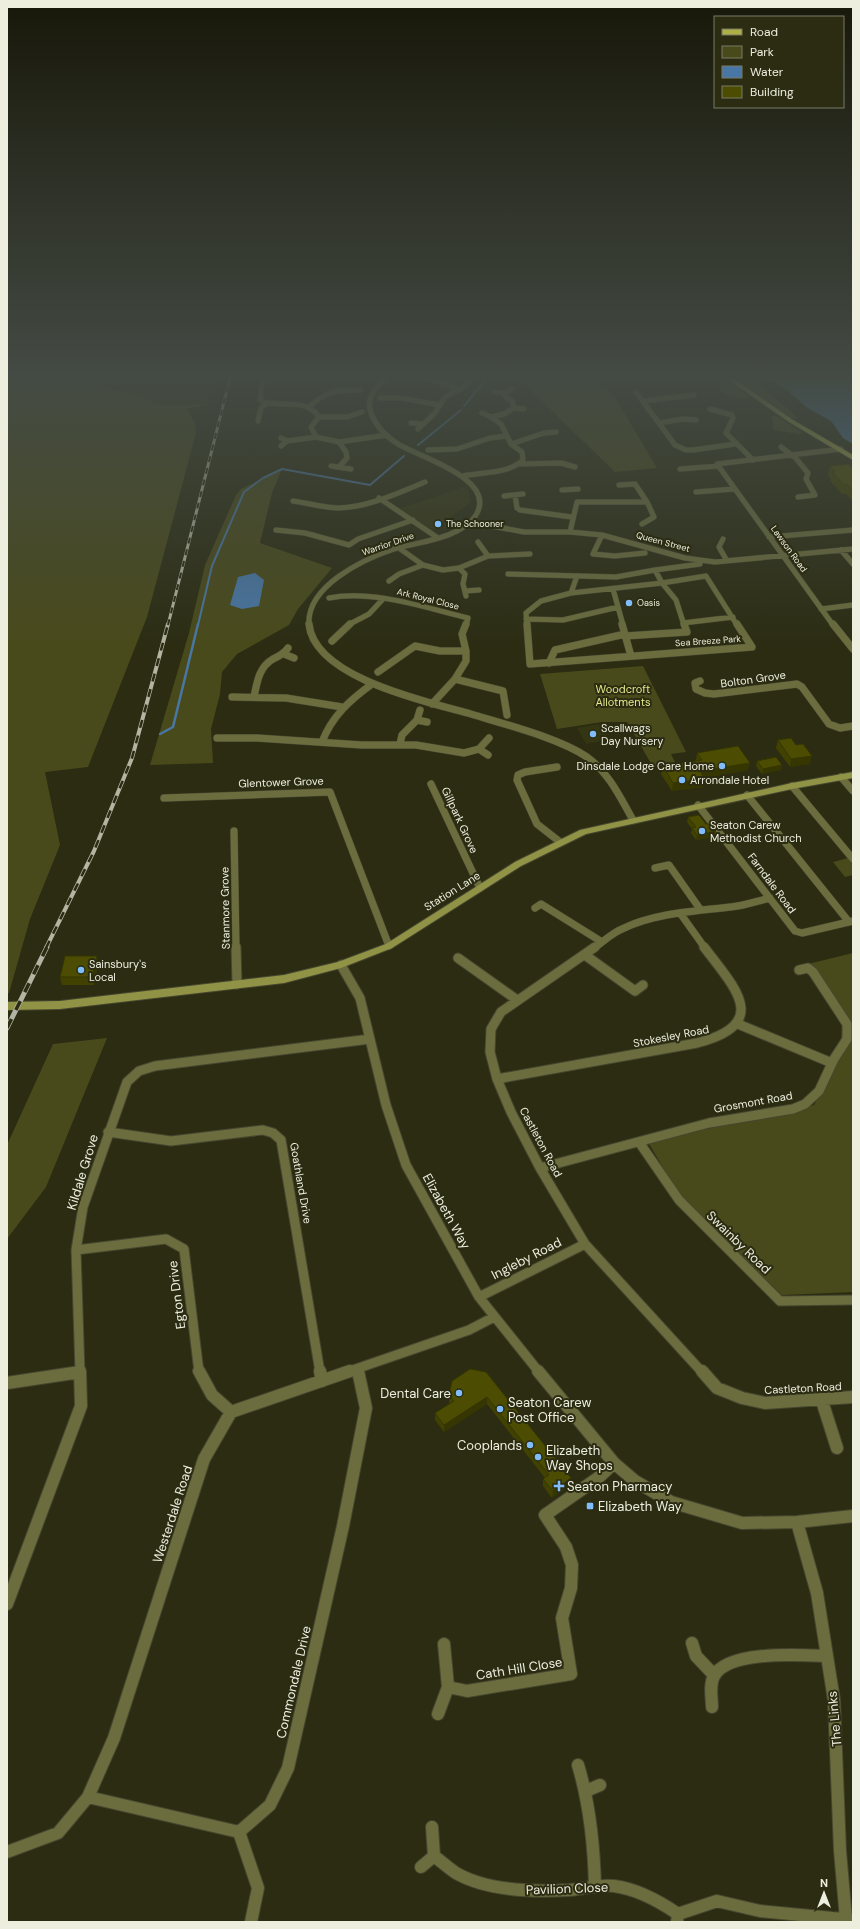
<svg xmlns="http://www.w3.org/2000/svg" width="860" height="1929" font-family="'DM Sans',sans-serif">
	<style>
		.built { fill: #343512 }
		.green { fill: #494a1b }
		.water { fill: #4977a5 }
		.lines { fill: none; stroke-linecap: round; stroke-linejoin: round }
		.stream-far1 { stroke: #4977a5; stroke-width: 2 }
		.stream { stroke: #4977a5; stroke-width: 2.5 }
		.street-far3-casing { stroke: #46472f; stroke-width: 6 }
		.street-far2-casing { stroke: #46472f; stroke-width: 8 }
		.street-far1-casing { stroke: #46472f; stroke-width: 11 }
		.street-casing { stroke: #46472f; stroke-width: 14 }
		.secondary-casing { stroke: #46472f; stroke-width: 2 }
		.primary-casing { stroke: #46472f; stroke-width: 2 }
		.street-far3 { stroke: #6b6d3e; stroke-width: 5 }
		.street-far2 { stroke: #6b6d3e; stroke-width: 7 }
		.street-far1 { stroke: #6b6d3e; stroke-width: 9 }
		.street { stroke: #6b6d3e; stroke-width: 12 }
		.secondary { fill: #909245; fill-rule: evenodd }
		.primary { fill: #adaf48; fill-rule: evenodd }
		.rail-far2-casing { stroke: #b3b4a1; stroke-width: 3 }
		.rail-far1-casing { stroke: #b3b4a1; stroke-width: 4 }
		.rail-casing { stroke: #b3b4a1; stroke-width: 5 }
		.rail-far2 { stroke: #2b2c12; stroke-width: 2; stroke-dasharray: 6; stroke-linecap: butt }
		.rail-far1 { stroke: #2b2c12; stroke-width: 2.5; stroke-dasharray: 8; stroke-linecap: butt }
		.rail { stroke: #2b2c12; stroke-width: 3.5; stroke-dasharray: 10; stroke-linecap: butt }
		.wall { fill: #414202 }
		.shaded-wall { fill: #353601 }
		.building { fill: #4c4d02; stroke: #353601 }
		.poi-dot { fill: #80bdfa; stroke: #2b2c12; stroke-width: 1.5 }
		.labels { text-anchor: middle; stroke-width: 4; stroke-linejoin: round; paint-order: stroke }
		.far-poi-label { font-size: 9px; fill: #edeede; stroke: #2b2c12; text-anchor: start }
		.far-street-label { font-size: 9px; fill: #edeede; stroke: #2b2c12 }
		.street-label { font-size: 11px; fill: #edeede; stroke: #2b2c12 }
		.park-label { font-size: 11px; fill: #e5e88a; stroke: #2b2c12 }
		.poi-label { font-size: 11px; fill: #edeede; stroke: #2b2c12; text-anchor: start }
		.near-street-label { font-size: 13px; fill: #edeede; stroke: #2b2c12 }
		.near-poi-label { font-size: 13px; fill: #edeede; stroke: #2b2c12; text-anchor: start }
	</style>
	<rect width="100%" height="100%" fill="#2b2c12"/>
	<!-- built -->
	<path class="built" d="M30,378H218L211,404L161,405L133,393L86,383Z
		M467,486L471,502L433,530L399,509Z
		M599,724L609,740L586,744L577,728Z"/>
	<!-- green -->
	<path class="green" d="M7,378L47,379L86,383L133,393L161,405L211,404L187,409L195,424L196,433L147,617L88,767L45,772L60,845L30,919L9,993H7Z
		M518,378H584L613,394L657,468L615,472Z
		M735,378H752L798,418L793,419Z
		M721,380H725L750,398L733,397L722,393L718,385Z
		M775,415L803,433L799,434L774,430L772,416Z
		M282,469L272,493L260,543L332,568L298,609L289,625L237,654L222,672L220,694L211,729L213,763L150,765L189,633L205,565L236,495L241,489Z
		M643,666L686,752L671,754L676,764L653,767L627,722H602L557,729L540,674Z
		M848,858L853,865V875L845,877L833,862Z
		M853,953V1292L782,1295L682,1200L648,1142L814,1105L836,1062L845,1020L808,964Z
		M107,1038L46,1187L7,1239V1145L53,1044Z"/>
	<!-- water -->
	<path class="water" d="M767,378H853V444L843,438L831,421L806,407L786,389Z
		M255,573L264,580L259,606L242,609L230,605L238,577Z"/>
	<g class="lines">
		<!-- stream-far1 -->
		<path class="stream-far1" d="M464,406L487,378
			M418,445L461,410
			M198,625L212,566L244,492L263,478L282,469L370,485L404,456"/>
		<!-- stream -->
		<path class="stream" d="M160,734L173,727L198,624"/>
		<defs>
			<path id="street-far3" d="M263,378L260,399L263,402C282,407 307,398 319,417L311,427L316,437L339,442L387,435
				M425,378L460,389
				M494,392L505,393
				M636,392L675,445L686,450H693L735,444
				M380,398H402L439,405
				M644,401L694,395
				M309,407C327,390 337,390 361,390
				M514,408L524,409
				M710,409L732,415L733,418L726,433L753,460
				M482,413L491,417
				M319,417H347L362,412
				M258,421L261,408L266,404
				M411,423L421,424
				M659,423L683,419L696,420
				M418,429L435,413L445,397L465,386L473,378
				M281,438L287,441L281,446
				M287,441L316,437
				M339,442L346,452L347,458L339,467
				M511,444L544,433L556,432
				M781,447L793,456
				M428,450L457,449L490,438L506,436
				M794,456L808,473L806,479L815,495L798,497
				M520,464L561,463L575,467
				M331,466L351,469
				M680,469L718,466
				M463,476C483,472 508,474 523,460L522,452L511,444L501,424L491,417L504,414L514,408L512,401L505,396V393L512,389
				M619,485L635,484L647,502
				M562,490L578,489
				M696,492L734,489
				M515,495L517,508L520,510L572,517
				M504,496L523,494
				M379,498L438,538
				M293,501C308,503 324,508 339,508C369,507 398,493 425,482
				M470,522L524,532H570L602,535L685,558L715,562L853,549
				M276,530L305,533L349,545L358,539L413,520
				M570,532L577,502H647L654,517L642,524
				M602,535L593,554L615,556L645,553
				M769,537L853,530
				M723,539L719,547L727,561
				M478,542L488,556
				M399,548L423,565L443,570L459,568L488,556L530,554
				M841,550L853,564
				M459,568L465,574L463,584L466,596
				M508,574L616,577L655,570
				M389,581L399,574L423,565
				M613,589L623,625
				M465,591L479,590
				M571,593L577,576
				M329,598C372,589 426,608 468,618L466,625
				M821,609L853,605
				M526,619L563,620L618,607
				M683,623L733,617
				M309,625C306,586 364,559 394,549C419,542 462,538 476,515C498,479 419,457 398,444C385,436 376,426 371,413C365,397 376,386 388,378
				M348,625L369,614L383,599
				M527,625L526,613L541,601L571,593L662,583L706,576L737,625
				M684,625L676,600L662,583L655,570L700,564
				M833,625L717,464L841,449"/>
			<path id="street-far2" d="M309,624C314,678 428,702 471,714C504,724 559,738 587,757C609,773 620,797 633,820
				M466,624L462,634L466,651V661L455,679L503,691L507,715
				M527,624L530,664L752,647L737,624
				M622,624L631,656
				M833,624L853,649
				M625,636L687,632L684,624
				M332,641L350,624
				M284,654L294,658
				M549,663L555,650L625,634
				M378,672L415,646L440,651H466
				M700,681L695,683L696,689L705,693L714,694L797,684L802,687L829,724L840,728L853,726
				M232,697L286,698L342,707
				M254,697C257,682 259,667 273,659C279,656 284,654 288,648
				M432,704L455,679
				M417,720L427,722
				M217,738H257L362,745H416L464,753L479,749L489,738
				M322,742C332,716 350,700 372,684
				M400,744L402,735L417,720L420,710
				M479,749L488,755
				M557,767L525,772L518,775L517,780L537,824L560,842
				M841,777L853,791
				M431,784L480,888
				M792,786L853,859
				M747,795L849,922
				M164,798L330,792L389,946
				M698,805L795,931L802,933L853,921
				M234,831L236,948
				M655,868L669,865L700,909
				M535,908L541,904L602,942
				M680,913L705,948
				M594,948C603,942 612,933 622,929C654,913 696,911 731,907C744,906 757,901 770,898"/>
			<path id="street-far1" d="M236,947L237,984
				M595,947L501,1012L491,1029L490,1052L497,1079L511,1112L540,1168L585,1244L702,1372
				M585,955L635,991L643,985
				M458,958L517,1000
				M341,965L360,998L386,1105L406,1165L479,1297L539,1372
				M738,1024L832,1063
				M497,1079L697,1043C772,1024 735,988 704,947
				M108,1132L171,1141L263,1130L273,1133L281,1140L320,1372
				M639,1142L679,1200L780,1301L853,1300
				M540,1168L709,1123L793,1109L805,1104L819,1091L834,1059L847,1039V1024L813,972L808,968L799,970
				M76,1250L166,1239L184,1249L199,1372
				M479,1297L585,1244
				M358,1369L359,1372
				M80,1372L76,1250L83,1207L127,1082L139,1071L155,1066L370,1039
				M347,1372L469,1330L494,1317"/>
			<path id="street" d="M199,1371L212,1395L231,1412
				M320,1371L322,1381
				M538,1371L614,1463L635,1481L671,1502L742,1523L797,1522L853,1516
				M702,1371L717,1388L742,1398L765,1403L853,1397
				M7,1383L80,1372
				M822,1401L837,1448
				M797,1522L817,1593L834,1700L840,1851L846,1919
				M7,1604L81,1406L80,1371
				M692,1643L696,1656L714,1675
				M448,1687L467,1691L571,1674L562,1618L571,1588L572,1565L566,1547L545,1515L598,1478L614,1463
				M712,1707C712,1698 709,1685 714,1676C728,1650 800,1655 826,1656
				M438,1714L448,1687L444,1644
				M578,1765C590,1805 594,1845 595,1887
				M586,1791L600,1785
				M88,1797L239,1832L270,1805L288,1768L343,1526L366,1408L358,1371
				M432,1827L434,1856C441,1861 448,1868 456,1873C487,1891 533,1892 569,1890C584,1889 599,1884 614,1886C638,1889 659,1901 678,1914
				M239,1832L258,1888L251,1922
				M7,1852L58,1833L88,1797L114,1738L204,1459L231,1412L350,1371
				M421,1867L434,1856
				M678,1914L717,1901L760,1911L853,1920
				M677,1922L678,1914"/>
			<path id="secondary" d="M853,772V778L792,789L586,834L521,866L392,948L341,968L284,983L60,1009L7,1010V1002L60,1001L284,975L338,962L386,944L515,862L580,830L792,783Z"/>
			<path id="primary" d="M726,378H733L793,420L853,455V460L789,422Z"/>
		</defs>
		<!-- street-far3 casing -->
		<use href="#street-far3" class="street-far3-casing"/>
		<!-- street-far2 casing -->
		<use href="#street-far2" class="street-far2-casing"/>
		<!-- street-far1 casing -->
		<use href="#street-far1" class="street-far1-casing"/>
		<!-- street casing -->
		<use href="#street" class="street-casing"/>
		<!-- secondary casing -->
		<use href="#secondary" class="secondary-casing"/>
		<!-- primary casing -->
		<use href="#primary" class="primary-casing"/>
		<!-- street-far3 -->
		<use href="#street-far3" class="street-far3"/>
		<!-- street-far2 -->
		<use href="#street-far2" class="street-far2"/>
		<!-- street-far1 -->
		<use href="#street-far1" class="street-far1"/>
		<!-- street -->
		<use href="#street" class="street"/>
		<!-- secondary -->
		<use href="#secondary" class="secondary"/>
		<!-- primary -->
		<use href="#primary" class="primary"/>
		<defs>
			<path id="rail-far2" d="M168,625L230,378"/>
			<path id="rail-far1" d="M46,948L94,851L132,758L168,624"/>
			<path id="rail" d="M7,1028L47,947"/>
		</defs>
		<!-- rail-far2 casing -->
		<use href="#rail-far2" class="rail-far2-casing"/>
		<!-- rail-far1 casing -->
		<use href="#rail-far1" class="rail-far1-casing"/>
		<!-- rail casing -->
		<use href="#rail" class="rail-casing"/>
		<!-- rail-far2 -->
		<use href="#rail-far2" class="rail-far2"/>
		<!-- rail-far1 -->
		<use href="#rail-far1" class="rail-far1"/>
		<!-- rail -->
		<use href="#rail" class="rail"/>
	</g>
	<!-- wall -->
	<path class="wall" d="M830,466L853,469V501L846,494H842L830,481L831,479L828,475Z
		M778,740L796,745L810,764L790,767L776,748Z
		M697,753L748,770L704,778L703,787L672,791L661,774L663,766L696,761Z
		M757,761L782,765L781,770L762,774L756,766Z
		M688,817L715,837L696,840L691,833L692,829L687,822Z
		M98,964L94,985H62L60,977Z
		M470,1369L570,1485L552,1498L543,1486V1479L545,1478L487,1404L444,1432L435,1420V1413L450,1403L449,1402V1395Z"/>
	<!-- shaded-wall -->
	<path class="shaded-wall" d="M812,756L810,764L790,767L791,759Z
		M750,763L748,770L699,779L700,771Z
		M782,765L781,770L762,774L763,769Z
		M705,779L703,787L672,791L673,783Z
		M716,831L715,837L696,840L697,835Z
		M97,956L98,964L94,985L92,977Z
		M487,1397V1404L444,1432V1425Z
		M571,1478L570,1485L552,1498L553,1491Z"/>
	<!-- building -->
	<path class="building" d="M849,464L853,469V490L848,485H844L832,472H835L830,466Z
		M791,738L796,745L803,744L812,756L791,759L778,740Z
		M738,746L750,763L700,771L705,779L673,783L663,766L702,760L697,753Z
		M776,757L782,765L763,769L757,761Z
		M699,815L706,824H710L716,831L697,835L692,828L696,827L688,817Z
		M65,956H97L92,977H60Z
		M470,1369L486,1372L571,1478L553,1491L543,1479L549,1475L487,1397L444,1425L435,1413L454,1401L449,1395L452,1381Z"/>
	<!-- sky -->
	<linearGradient id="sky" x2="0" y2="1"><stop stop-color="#18180a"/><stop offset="0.58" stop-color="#444b44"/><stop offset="1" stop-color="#444b44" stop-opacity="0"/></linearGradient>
	<rect width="860" height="648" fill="url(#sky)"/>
	<!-- markers -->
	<g class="poi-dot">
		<circle cx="438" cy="524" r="4"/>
		<circle cx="629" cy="603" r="4"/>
		<circle cx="593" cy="734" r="4"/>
		<circle cx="722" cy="766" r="4"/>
		<circle cx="682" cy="780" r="4"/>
		<circle cx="702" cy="831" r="4"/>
		<circle cx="81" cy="970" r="4"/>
		<circle cx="459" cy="1393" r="4"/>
		<circle cx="500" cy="1409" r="4"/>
		<circle cx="530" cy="1445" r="4"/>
		<circle cx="538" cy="1457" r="4"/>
		<path d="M557 1480h4v4h4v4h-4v4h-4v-4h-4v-4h4z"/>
		<rect x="586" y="1502" width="8" height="8" rx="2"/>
	</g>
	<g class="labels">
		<!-- far-poi labels -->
		<g class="far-poi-label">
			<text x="446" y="527">The Schooner</text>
			<text x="637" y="606">Oasis</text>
		</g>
		<!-- far-street labels -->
		<g class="far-street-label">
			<text transform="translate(663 542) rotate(15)" y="3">Queen Street</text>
			<text transform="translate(388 544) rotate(-19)" y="3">Warrior Drive</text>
			<text transform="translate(789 549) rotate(54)" y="3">Lawson Road</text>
			<text transform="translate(428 599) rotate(14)" y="3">Ark Royal Close</text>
			<text transform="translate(708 641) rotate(-4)" y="3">Sea Breeze Park</text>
		</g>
		<!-- street labels -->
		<g class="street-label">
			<text transform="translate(753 679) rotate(-8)" y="4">Bolton Grove</text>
			<text transform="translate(281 782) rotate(-2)" y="4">Glentower Grove</text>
			<text transform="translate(460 820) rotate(65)" y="4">Gillpark Grove</text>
			<text transform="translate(772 883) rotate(53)" y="4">Farndale Road</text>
			<text transform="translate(452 891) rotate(-32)" y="4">Station Lane</text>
			<text transform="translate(225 908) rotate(-91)" y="4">Stanmore Grove</text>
			<text transform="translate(671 1036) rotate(-11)" y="4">Stokesley Road</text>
			<text transform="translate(753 1102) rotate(-10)" y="4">Grosmont Road</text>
			<text transform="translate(541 1142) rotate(62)" y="4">Castleton Road</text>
			<text transform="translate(301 1183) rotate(80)" y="4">Goathland Drive</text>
			<text transform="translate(803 1388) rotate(-3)" y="4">Castleton Road</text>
		</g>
		<!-- park labels -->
		<g class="park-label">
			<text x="623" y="693">Woodcroft<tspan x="623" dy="13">Allotments</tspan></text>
		</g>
		<!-- poi labels -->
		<g class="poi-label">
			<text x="601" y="732">Scallwags<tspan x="601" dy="13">Day Nursery</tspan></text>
			<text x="714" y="770" text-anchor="end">Dinsdale Lodge Care Home</text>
			<text x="690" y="784">Arrondale Hotel</text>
			<text x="710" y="829">Seaton Carew<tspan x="710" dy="13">Methodist Church</tspan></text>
			<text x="89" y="968">Sainsbury's<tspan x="89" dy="13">Local</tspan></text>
		</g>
		<!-- near-street labels -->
		<g class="near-street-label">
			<text transform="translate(82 1172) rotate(-73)" y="5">Kildale Grove</text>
			<text transform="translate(447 1211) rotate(61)" y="5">Elizabeth Way</text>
			<text transform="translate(739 1242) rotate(44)" y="5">Swainby Road</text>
			<text transform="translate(526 1258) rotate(-27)" y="5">Ingleby Road</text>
			<text transform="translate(176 1295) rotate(-97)" y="5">Egton Drive</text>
			<text transform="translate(172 1514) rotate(-72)" y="5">Westerdale Road</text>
			<text transform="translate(519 1668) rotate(-9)" y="5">Cath Hill Close</text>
			<text transform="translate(293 1682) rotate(-77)" y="5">Commondale Drive</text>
			<text transform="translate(834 1719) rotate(-95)" y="5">The Links</text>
			<text transform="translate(567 1888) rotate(-2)" y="5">Pavilion Close</text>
		</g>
		<!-- near-poi labels -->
		<g class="near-poi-label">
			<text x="451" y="1398" text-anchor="end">Dental Care</text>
			<text x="508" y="1407">Seaton Carew<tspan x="508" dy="15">Post Office</tspan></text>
			<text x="522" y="1450" text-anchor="end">Cooplands</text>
			<text x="546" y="1455">Elizabeth<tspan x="546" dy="15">Way Shops</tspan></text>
			<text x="567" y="1491">Seaton Pharmacy</text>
			<text x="598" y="1511">Elizabeth Way</text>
		</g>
	</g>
	<!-- border -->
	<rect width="860" height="1929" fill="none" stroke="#edeede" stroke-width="16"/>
	<!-- legend -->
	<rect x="714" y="16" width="130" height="92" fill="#2b2c12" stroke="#797a64"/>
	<rect x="722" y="29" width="20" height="6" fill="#adaf48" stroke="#797a64"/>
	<text x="750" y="36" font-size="12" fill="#edeede">Road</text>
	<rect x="722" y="46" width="20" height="12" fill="#494a1b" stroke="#797a64"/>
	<text x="750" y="56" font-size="12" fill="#edeede">Park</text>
	<rect x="722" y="66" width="20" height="12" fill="#4977a5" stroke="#797a64"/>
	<text x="750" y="76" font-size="12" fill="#edeede">Water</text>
	<rect x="722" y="86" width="20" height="12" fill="#4c4d02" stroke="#797a64"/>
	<text x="750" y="96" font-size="12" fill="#edeede">Building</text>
	<!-- north arrow -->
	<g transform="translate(824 1893)" stroke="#2b2c12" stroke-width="3" paint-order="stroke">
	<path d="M0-3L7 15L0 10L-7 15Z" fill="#edeede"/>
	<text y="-6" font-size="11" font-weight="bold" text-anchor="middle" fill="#edeede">N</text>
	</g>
</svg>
